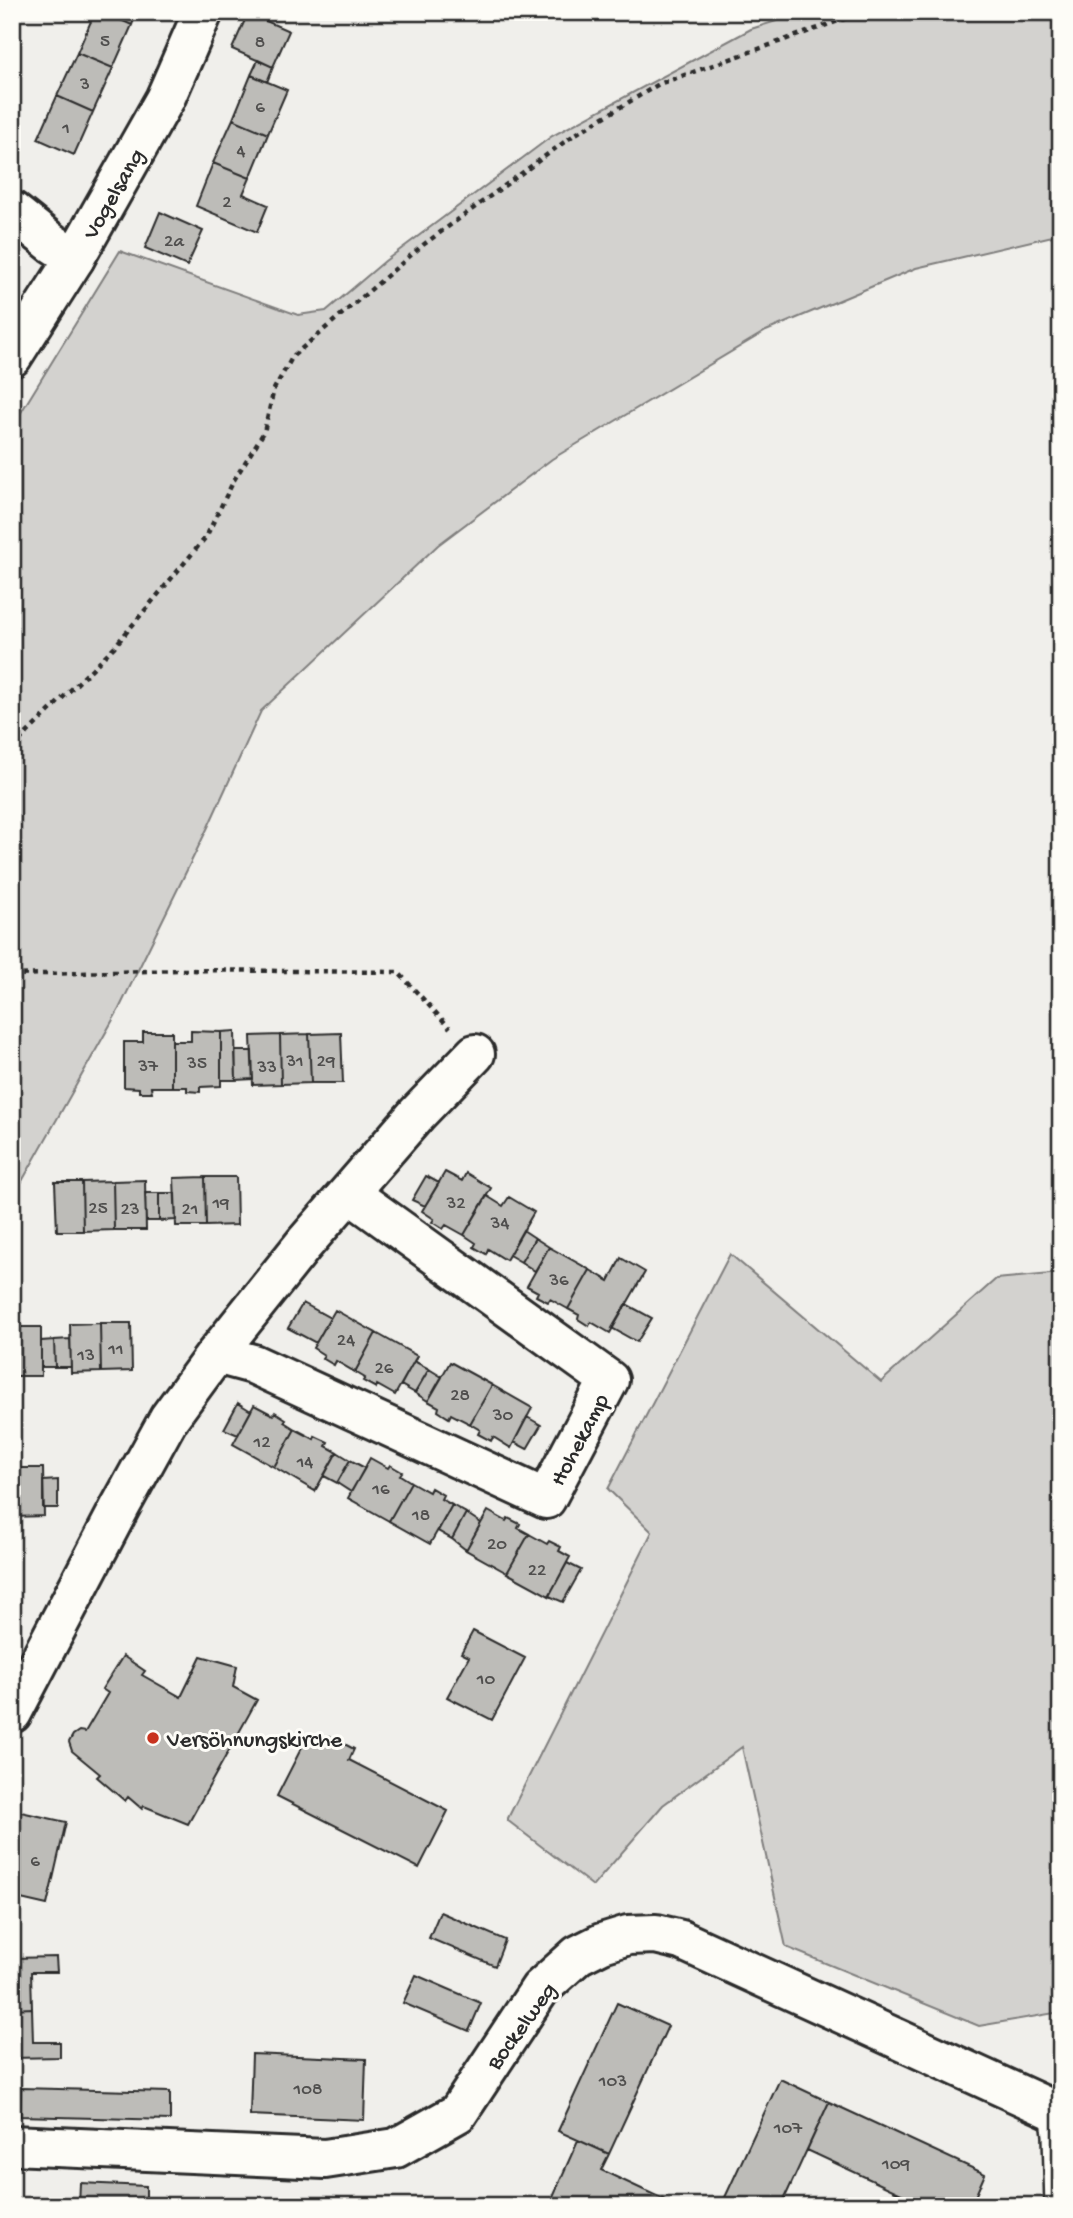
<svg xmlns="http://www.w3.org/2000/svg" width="1073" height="2218" font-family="'Gochi Hand',sans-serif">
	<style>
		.green { fill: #d3d2cf; stroke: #7f7e7d; stroke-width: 2 }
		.building { fill: #bdbcb8; stroke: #2b2b2b; stroke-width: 2 }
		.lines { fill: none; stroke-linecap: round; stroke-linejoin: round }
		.service-casing { stroke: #2b2b2b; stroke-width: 26 }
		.minor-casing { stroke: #2b2b2b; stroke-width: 44 }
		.tertiary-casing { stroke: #2b2b2b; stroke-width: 44 }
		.path { stroke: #2b2b2b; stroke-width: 4.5; stroke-dasharray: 5 5; stroke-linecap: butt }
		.service { stroke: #fdfcf7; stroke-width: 21 }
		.minor { stroke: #fdfcf7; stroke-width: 38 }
		.tertiary { stroke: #fdfcf7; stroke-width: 38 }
		.poi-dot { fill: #c8321e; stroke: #fdfcf7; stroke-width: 2.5 }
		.labels { text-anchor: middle; stroke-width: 6; stroke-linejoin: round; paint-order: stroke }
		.number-label { font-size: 19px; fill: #504f4e }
		.street-label { font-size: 23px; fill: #2b2b2b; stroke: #fdfcf7 }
		.poi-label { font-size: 23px; fill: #2b2b2b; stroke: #fdfcf7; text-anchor: start }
	</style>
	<rect width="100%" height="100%" fill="#f0efeb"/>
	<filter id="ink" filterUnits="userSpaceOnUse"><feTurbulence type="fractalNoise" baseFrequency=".0143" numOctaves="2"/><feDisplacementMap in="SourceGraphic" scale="14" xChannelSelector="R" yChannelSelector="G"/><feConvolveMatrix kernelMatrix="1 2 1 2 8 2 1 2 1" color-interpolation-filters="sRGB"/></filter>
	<g filter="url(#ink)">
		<!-- green -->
		<path class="green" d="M805,12H1061V234L916,268L766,331L552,459L438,545L261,711L208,827L119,1009L12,1199V427L120,251L298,315L326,311L385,261L552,136L751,29Z
			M730,1254L881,1382L996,1279L1061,1273V2012L979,2026L786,1947L742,1747L663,1805L593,1886L507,1820L652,1532L608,1489Z"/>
		<!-- building -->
		<path class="building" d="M95,12H103L132,25L113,68L77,53Z
			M121,12H137L132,25L118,19Z
			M248,13L289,31L273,67L232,49Z
			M77,53L113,68L93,112L57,96Z
			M258,60L273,67L267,82L251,75Z
			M251,75L287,90L268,134L233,119Z
			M57,96L93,112L74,155L38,139Z
			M233,119L268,134L250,178L213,163Z
			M213,163L250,178L243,194L268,205L257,232L196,206Z
			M160,212L203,231L187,266L145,248Z
			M191,1031L221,1032V1086L200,1087V1092L187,1091V1087H172V1041H191Z
			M235,1031L236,1080H221V1032Z
			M143,1032H172V1087H151L152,1092H139V1088L124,1087V1042H143Z
			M341,1033L343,1083H311L309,1034Z
			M309,1034L311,1083L281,1084L280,1035Z
			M280,1035L281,1084L253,1085L251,1036Z
			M235,1051H252L253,1079L236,1080Z
			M445,1172L462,1181L466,1173L491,1188L464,1235L446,1225L443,1229L432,1222L434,1219L422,1211Z
			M426,1176L439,1183L425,1206L412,1200Z
			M205,1177H236L237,1225L206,1226Z
			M205,1177L206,1226H176L174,1178Z
			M145,1180L146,1230H114L113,1181Z
			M113,1181L114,1230L83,1231L82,1182Z
			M55,1182H82L83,1231H57Z
			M145,1193H159V1221H146Z
			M159,1193H175L176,1220L159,1221Z
			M487,1196L503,1206L509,1197L534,1212L506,1260L488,1249L486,1254L474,1247L476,1243L464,1235Z
			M523,1230L535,1238L521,1262L509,1255Z
			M535,1238L549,1247L535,1271L521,1262Z
			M549,1247L590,1270L568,1309L550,1299L548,1302L536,1296L538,1292L527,1286Z
			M621,1258L645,1272L610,1333L591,1322L589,1326L578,1319L579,1315L568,1309L590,1270L609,1281Z
			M303,1303L330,1318L316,1343L288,1328Z
			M626,1304L652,1318L637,1342L612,1328Z
			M335,1310L376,1333L355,1372L336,1361L334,1365L322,1358L324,1355L313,1348Z
			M100,1323H131L132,1371L101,1372Z
			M100,1323L101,1372L71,1373L70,1324Z
			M12,1327H41V1376H12Z
			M376,1333L417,1356L395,1395L377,1385L376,1388L363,1381L365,1378L355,1372Z
			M70,1339L71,1367H55L54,1340Z
			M54,1340L55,1367H41V1341Z
			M414,1361L429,1369L415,1393L401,1385Z
			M450,1362L492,1385L470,1424L451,1414L449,1418L438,1411L439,1407L428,1401Z
			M429,1369L442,1377L428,1401L415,1393Z
			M492,1385L532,1408L511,1448L493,1437L491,1441L478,1434L480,1430L470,1424Z
			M238,1403L251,1411L238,1435L224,1429Z
			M254,1405L273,1415L275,1412L286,1419L284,1422L295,1429L274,1467L233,1444Z
			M527,1417L541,1425L527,1449L514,1442Z
			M295,1429L314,1439L315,1436L328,1442L326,1446L337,1452L315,1491L274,1467Z
			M337,1452L350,1460L337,1483L324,1476Z
			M370,1458L388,1468L390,1465L402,1472L400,1475L411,1482L389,1521L348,1498Z
			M350,1460L365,1468L351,1492L337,1483Z
			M13,1468H43L44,1516L13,1517Z
			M58,1480V1508H43V1481Z
			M411,1482L429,1492L431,1488L443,1495L441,1499L452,1505L430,1544L389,1521Z
			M452,1505L466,1513L452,1539L438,1531Z
			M488,1511L506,1521L508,1518L520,1524L518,1528L529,1534L507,1573L466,1550Z
			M466,1513L481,1523L466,1550L452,1539Z
			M529,1534L547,1544L549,1541L561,1547L559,1551L570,1557L549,1596L507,1573Z
			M567,1563L581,1570L563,1602L549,1596Z
			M473,1631L525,1658L492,1720L447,1697L469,1657L461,1653Z
			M123,1656L145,1671L142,1675L181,1697L201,1656L237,1666L233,1687L257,1700L188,1824L144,1806L142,1809L128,1797L125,1801L97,1777L100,1774L72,1751L69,1742L73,1735L79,1731L85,1732L108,1693L102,1689Z
			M329,1736L354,1749L349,1760L448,1811L419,1868L277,1796L307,1737L324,1746Z
			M12,1810L66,1822L47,1905L12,1897Z
			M440,1912L505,1940L495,1966L429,1938Z
			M56,1957L57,1972H31L32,2008L12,2009V1958Z
			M416,1975L481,2003L469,2031L403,2003Z
			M617,2003L668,2026L609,2154L558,2131Z
			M32,2008L33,2042H60V2057L12,2058V2009Z
			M252,2054L366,2059L364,2120L250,2115Z
			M780,2079L829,2102L781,2206H721Z
			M21,2088L170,2092V2120L20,2116Z
			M829,2102L985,2174L971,2206H927L807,2150Z
			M578,2140L609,2154L601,2170L678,2206H556L550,2203Z
			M80,2183L146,2186V2206H79Z"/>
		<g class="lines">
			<defs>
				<path id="service" d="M1056,2206L1054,2135L1051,2109L1059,2106"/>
				<path id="minor" d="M12,211L52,243L75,258
					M216,1354L253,1364L546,1499L609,1380L349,1193
					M12,1713L120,1507L169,1418L216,1354L304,1244L417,1114L475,1054
					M12,2145L325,2159L396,2148L458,2113L540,1989L578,1955L602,1943L628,1935L656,1934L681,1940L1051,2109"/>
				<path id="tertiary" d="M12,357L75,258L165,99L203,12"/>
			</defs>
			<!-- service casing -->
			<use href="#service" class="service-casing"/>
			<!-- minor casing -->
			<use href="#minor" class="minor-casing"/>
			<!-- tertiary casing -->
			<use href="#tertiary" class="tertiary-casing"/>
			<!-- path -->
			<path class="path" d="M12,748L115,646L206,537L234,480L264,432L274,389L293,356L423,245L574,135L659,84L864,12
				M12,975L180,970L398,972L450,1028"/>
			<!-- service -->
			<use href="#service" class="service"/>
			<!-- minor -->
			<use href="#minor" class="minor"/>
			<!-- tertiary -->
			<use href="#tertiary" class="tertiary"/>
		</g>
	</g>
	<!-- markers -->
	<circle class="poi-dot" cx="153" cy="1738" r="7"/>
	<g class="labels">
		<!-- number labels -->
		<g class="number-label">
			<text x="105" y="46">5</text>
			<text x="260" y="47">8</text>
			<text x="85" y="89">3</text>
			<text x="260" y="112">6</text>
			<text x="66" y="133">1</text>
			<text x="241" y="156">4</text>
			<text x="227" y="207">2</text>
			<text x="174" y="246">2a</text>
			<text x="295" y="1066">31</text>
			<text x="326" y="1066">29</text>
			<text x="197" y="1068">35</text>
			<text x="148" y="1071">37</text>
			<text x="267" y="1072">33</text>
			<text x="221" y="1208">19</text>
			<text x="456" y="1208">32</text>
			<text x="98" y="1213">25</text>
			<text x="130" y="1214">23</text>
			<text x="190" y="1214">21</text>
			<text x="500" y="1228">34</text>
			<text x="559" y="1285">36</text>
			<text x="346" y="1345">24</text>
			<text x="116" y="1354">11</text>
			<text x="86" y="1360">13</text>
			<text x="384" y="1373">26</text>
			<text x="460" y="1400">28</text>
			<text x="503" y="1420">30</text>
			<text x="262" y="1447">12</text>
			<text x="305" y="1467">14</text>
			<text x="381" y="1494">16</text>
			<text x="421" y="1520">18</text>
			<text x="497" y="1549">20</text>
			<text x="537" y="1575">22</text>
			<text x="486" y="1684">10</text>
			<text x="35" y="1866">6</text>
			<text x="613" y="2086">103</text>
			<text x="308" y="2094">108</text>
			<text x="788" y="2133">107</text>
			<text x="896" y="2169">109</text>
		</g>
		<!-- street labels -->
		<g class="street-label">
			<text transform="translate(112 193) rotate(-60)" y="8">Vogelsang</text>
			<text transform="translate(578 1439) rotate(-62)" y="8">Hohekamp</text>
			<text transform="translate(520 2025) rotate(-54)" y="8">Bockelweg</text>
		</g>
		<!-- poi labels -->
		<g class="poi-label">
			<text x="167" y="1746">Versöhnungskirche</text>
		</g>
	</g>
	<!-- margin -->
	<rect width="1073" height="2218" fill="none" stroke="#fdfcf7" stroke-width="42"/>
	<rect x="21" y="21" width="1031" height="2176" fill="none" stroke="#2b2b2b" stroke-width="2.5" filter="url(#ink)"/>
</svg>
